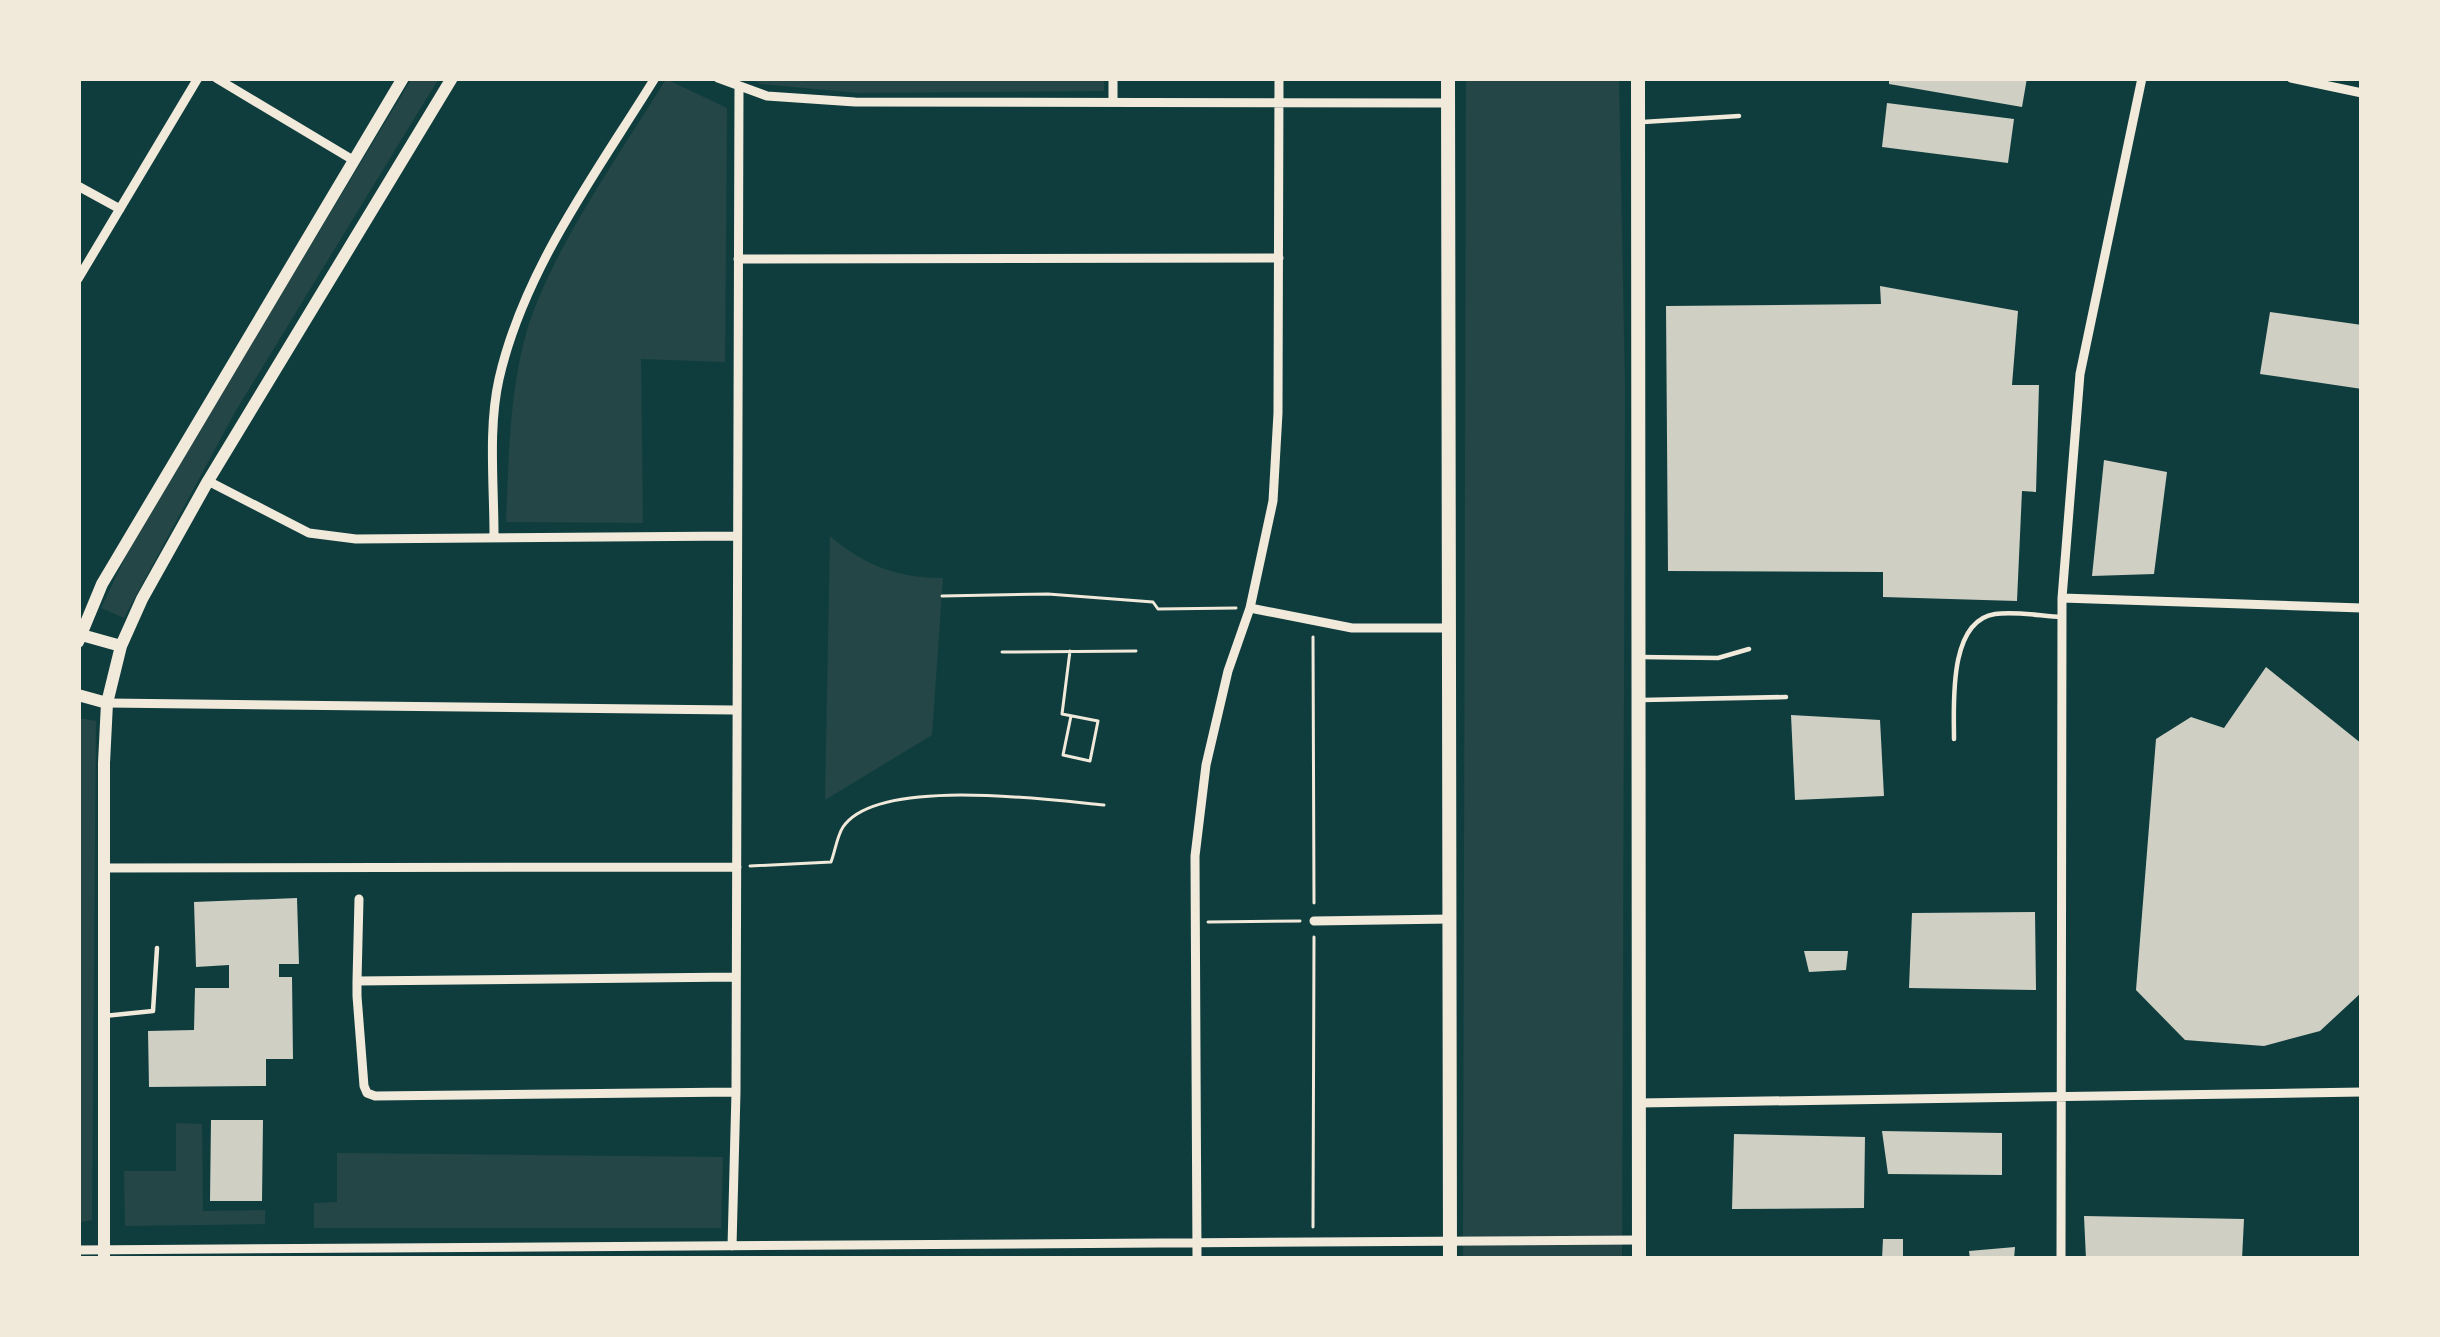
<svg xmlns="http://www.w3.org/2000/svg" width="2440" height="1337" font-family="'Crimson Pro',serif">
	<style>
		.green { fill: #244646 }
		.building { fill: #cfcfc3 }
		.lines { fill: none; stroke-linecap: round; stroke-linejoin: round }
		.path { stroke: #f1e9da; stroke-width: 3 }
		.service { stroke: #f1e9da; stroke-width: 4.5 }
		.minor { stroke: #f1e9da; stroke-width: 9 }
		.tertiary { stroke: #f1e9da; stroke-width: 12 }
		.secondary { stroke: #f1e9da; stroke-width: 14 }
	</style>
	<rect width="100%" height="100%" fill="#0f3d3e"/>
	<!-- green -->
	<path class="green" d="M412,78H439L235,412L124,618L101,608L137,533Z
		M748,78H1104V91L858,93L761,84Z
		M1466,78H1619L1625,388L1622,1259H1463Z
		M666,79L727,108L725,362L641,359L643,523L506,522C509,457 509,393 527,330C551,251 622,151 666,79Z
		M830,536C865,566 898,578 943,578L932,735L825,800Z
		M78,718L96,721L92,1220L78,1223Z
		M176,1123L202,1124L203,1211L265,1210V1224L125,1226L124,1171H176Z
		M337,1153L723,1157L721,1228H314V1203L337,1202Z"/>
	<!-- building -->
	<path class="building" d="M1889,78H2027L2022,107L1889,84Z
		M1887,103L2014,119L2008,163L1882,147Z
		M1880,286L2018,311L2012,385H2039L2036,492L2022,491L2017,601L1883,597V572L1668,571L1666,306L1881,304Z
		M2270,312L2362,325V389L2260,374Z
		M2104,460L2167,472L2154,574L2092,576Z
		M2266,667L2362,744V992L2320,1031L2264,1046L2185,1040L2136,990L2156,739L2191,717L2224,728Z
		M1791,715L1880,720L1884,796L1795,800Z
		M297,898L299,964H279V977H292L293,1059H266V1086L149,1087L148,1031L194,1030L195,988H229V965L196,967L194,902Z
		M2035,912L2036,990L1909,988L1912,913Z
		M1804,951H1848L1846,970L1809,972Z
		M211,1120H263L262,1201H210Z
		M1882,1131L2002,1133V1175L1888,1174Z
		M1734,1134L1865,1137L1864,1208L1732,1209Z
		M2084,1216L2244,1219L2242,1259H2086Z
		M1883,1239H1903V1259H1882Z
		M2015,1247L2014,1259H1970L1969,1251Z"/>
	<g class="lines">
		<!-- path -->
		<path class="path" d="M942,596L1048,594L1153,602L1158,609L1236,608
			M1313,637L1314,903
			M1070,651L1062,714L1098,721L1090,761L1063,755L1071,716
			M1002,652L1136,651
			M750,866L831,862C835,852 837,836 843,827C877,776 1049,800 1104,805
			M1208,922L1300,921
			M1313,1227L1314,937"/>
		<!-- service -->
		<path class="service" d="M1643,122L1739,116
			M1640,657L1718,658L1749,649
			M1642,700L1786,697
			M1954,739C1954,705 1948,621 1995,614C2016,611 2041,616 2062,617
			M104,1016L153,1011L157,948"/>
		<!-- minor -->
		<path class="minor" d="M216,78L353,160
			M718,78L767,96L855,102L1448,103
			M1113,78V101
			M2291,78L2362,93
			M78,186L120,209
			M738,259L1279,258
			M78,279L198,78
			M208,481L309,533L356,539L737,536
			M494,535C494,484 488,428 499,379C524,269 597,172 655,78
			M2062,598L2362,608
			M1250,608L1352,628H1450
			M107,703L734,710
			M104,868L737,867
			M1314,921L1451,919
			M357,981L359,899
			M736,1092L375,1096L367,1093L364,1086L357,996V981L736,977
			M1639,1103L2362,1092
			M732,1246L736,1092L739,86
			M78,1250L1639,1240
			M1197,1259L1195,856L1206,765L1228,671L1250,608L1273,501L1278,413L1279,78
			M2061,1259L2062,598L2080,374L2142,78"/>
		<!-- tertiary -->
		<path class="tertiary" d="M78,634L121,646
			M78,642L102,584L403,78
			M78,695L107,703
			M104,1259V763L107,703L121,646L142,599L208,481L452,78"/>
		<!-- secondary -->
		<path class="secondary" d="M1448,78L1450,1259
			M1638,78L1639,1259"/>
	</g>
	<!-- border -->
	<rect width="2440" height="1337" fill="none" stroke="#f1e9da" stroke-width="162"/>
</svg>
